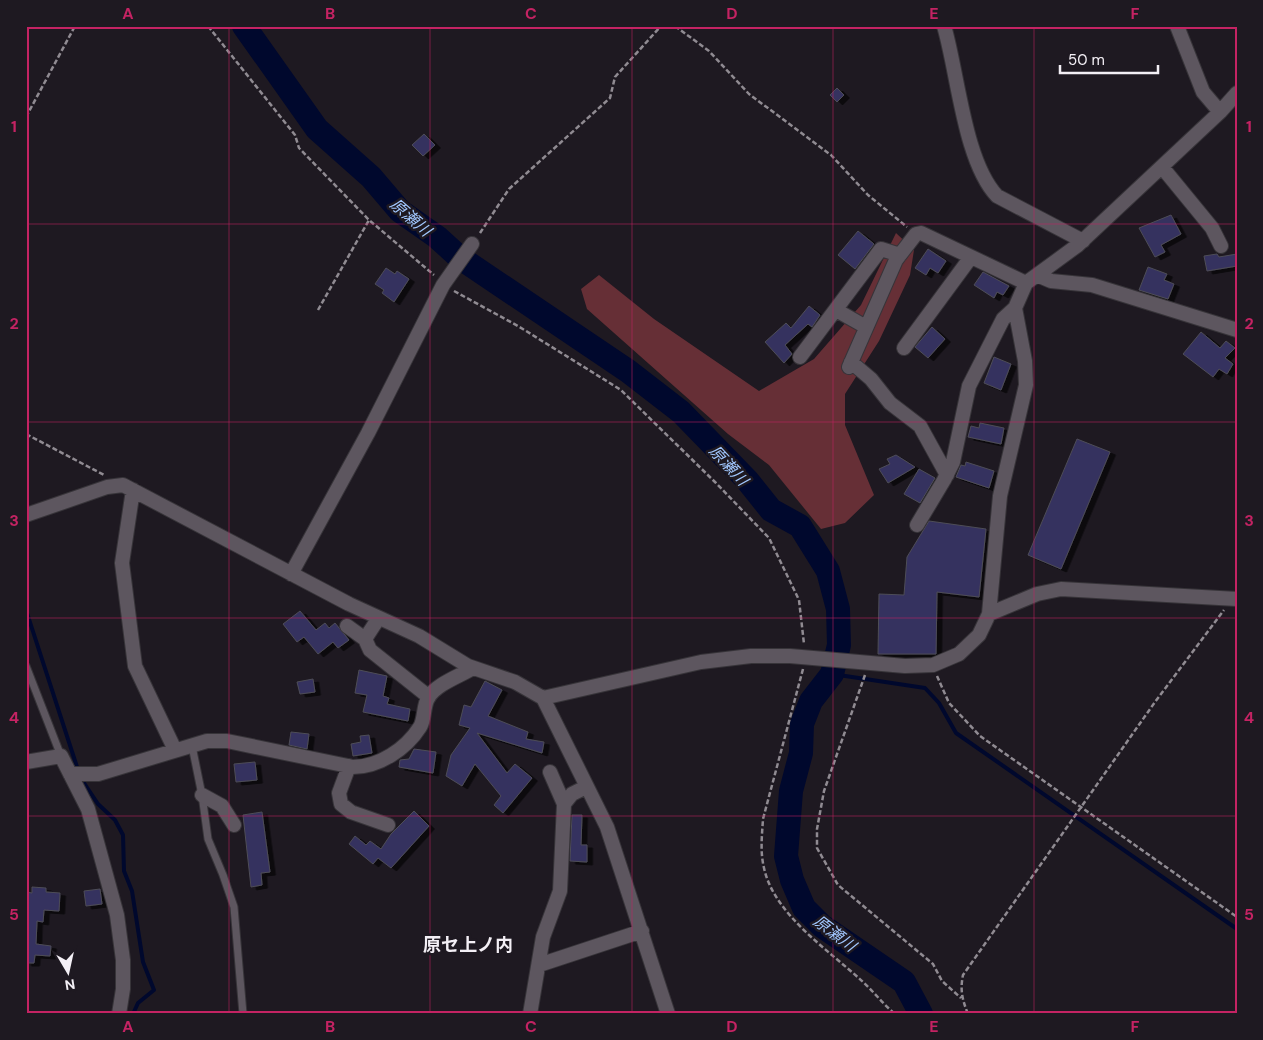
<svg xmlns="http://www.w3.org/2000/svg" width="1263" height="1040" font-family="'DM Sans','Noto Sans JP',sans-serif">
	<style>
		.forest { fill: #662f36 }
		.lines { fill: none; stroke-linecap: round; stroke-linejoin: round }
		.stream { stroke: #00082d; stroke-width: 4 }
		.river { stroke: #00082d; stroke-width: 24 }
		.building { fill: #36305f; stroke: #4d4d57; filter: url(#shadow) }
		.service-casing { stroke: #373439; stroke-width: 9 }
		.minor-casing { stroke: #373439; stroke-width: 16 }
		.path { stroke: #908b92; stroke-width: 2.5; stroke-dasharray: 5 2.5; stroke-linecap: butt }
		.service { stroke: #5d565f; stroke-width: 7 }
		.minor { stroke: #5d565f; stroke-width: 14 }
		.grid { fill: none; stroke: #c42363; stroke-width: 1; stroke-opacity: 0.55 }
		.labels { text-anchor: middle; stroke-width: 5; stroke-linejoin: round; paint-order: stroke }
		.water-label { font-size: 16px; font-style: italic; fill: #a2c8ff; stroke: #1e1921 }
		.quarter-label { font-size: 18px; font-weight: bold; fill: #f3eff5; stroke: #1e1921 }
		.neatline { fill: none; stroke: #c42363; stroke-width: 2 }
		.grid-label { font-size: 16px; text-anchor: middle; font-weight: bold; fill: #c42363 }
	</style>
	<defs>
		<filter id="shadow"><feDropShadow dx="5.5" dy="3" stdDeviation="0" flood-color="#0009"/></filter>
	</defs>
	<rect width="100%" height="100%" fill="#1e1921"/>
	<!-- forest -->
	<path class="forest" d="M896,233L914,250L910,275L879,341L845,394V425L874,495L845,523L821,529L769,465L728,434L587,309L581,289L599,275L654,319L759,391L814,359L861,305Z"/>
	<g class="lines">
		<!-- stream -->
		<path class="stream" d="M26,610L78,770
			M832,674L925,688L939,703L956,733L1237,929
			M80,777L98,804L115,820L123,835L124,871L132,891L143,962L154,990L138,1003L133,1014"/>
		<!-- river -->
		<path class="river" d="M244,26L317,129L371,177L400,211L437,237L459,257L628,371L681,412L747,480L771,510L800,526L828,571L838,609L839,645L832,674L811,701L802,724L801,753L791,791L786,856L792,880L804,908L822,926L904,982L921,1014"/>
	</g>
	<!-- building -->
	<path class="building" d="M837,88L844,95L837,102L830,95Z
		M424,134L435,145L423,156L412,145Z
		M1171,215L1181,234L1161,245L1165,252L1155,257L1139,228Z
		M858,231L874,244L855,269L838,255Z
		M928,249L946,261L938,273L930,268L926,275L915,268Z
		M1217,254L1219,257L1237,254V266L1207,271L1204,256Z
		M1148,267L1167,274L1164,280L1174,284L1168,299L1139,290Z
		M386,268L395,274L397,271L409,279L394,302L382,293L384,290L375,284Z
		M983,272L1009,286L1003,295L997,292L994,298L974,285Z
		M809,306L820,315L812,327L808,324L785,345L792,354L784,363L765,342L786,323L791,328Z
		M932,327L945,339L928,358L915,347Z
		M1201,332L1220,348L1226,341L1235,348L1225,358L1233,364L1227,374L1219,369L1213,377L1183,354Z
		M994,357L1011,364L1001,390L984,383Z
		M980,423L1004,428L1001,444L968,437L971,426L979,428Z
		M1077,439L1110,452L1061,569L1028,555Z
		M896,455L915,467L888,483L879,469L890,464L887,459Z
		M966,462L994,471L989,488L956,477L961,465L965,466Z
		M919,469L935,478L920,503L904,494Z
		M929,521L986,529L979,597L937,592L936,654H878L879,594L904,595L907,557Z
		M300,611L316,630L325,623L329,628L335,623L349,640L338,648L333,642L318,654L304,637L297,642L283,624Z
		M359,670L387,676L383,696L389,698L387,704L410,709L408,721L363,712L367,695L355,693Z
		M313,679L315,692L300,694L297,682Z
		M485,681L502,690L488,716L528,732L526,739L544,742L542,753L477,733L507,773L515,764L532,778L503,813L494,805L501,796L475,764L462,786L446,776L451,755L470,728L459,725L464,705L471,707Z
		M291,732L309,734L307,749L289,745Z
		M369,735L372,753L353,756L351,744L361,742L360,736Z
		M414,749L436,752L433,773L399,767L400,760L409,759Z
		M255,762L257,780L236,782L234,764Z
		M414,811L429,826L391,868L378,858L373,864L349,844L355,836L366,845L370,841L381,849L391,834Z
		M262,812L270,872L261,873L262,885L251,887L243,815Z
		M572,815H582L581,845H587V862L570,861Z
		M32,887L46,888V892L60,893L59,911L44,910L43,922L37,921L36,944L51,946L50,956L35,955L34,963H26V892L32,893Z
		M100,889L102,904L86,906L84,891Z"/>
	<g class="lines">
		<defs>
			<path id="service" d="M26,666L61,756
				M192,746L202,795L208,839L223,875L234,907L243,1014"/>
			<path id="minor" d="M944,26C958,73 964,161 997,196L1083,241
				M1177,26L1203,92L1220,112
				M1162,167L1212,228L1221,246
				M1037,275L1051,281L1092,285L1237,330
				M836,310L866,327
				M904,348L971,257
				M800,357L881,249L900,255
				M851,362L871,379L890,403L920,426L947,475
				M849,367L896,260L916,234L921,233L1026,283
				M133,490L122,563L135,666L175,750
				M26,515L107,487L123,485L349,604L419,636L468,666L515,682L543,698L607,827L668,1014
				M917,525L944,480L953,462L969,386L1003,319L1015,308
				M291,574L368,433L443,285L472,244
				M989,614L1037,594L1061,589L1237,599
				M347,626L365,639L370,650L429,697
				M365,639L378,619
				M543,698L701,662L751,656H790L905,666L933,665L959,654L979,635L989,614L1000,496L1026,385L1025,361L1015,308L1026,283L1078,245L1220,112L1237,93
				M26,762L61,756L88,809L117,915L123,960V989L119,1014
				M349,766L339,793L341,804L351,812L388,825
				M550,772L564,804
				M70,774H98L207,741H227L353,767C379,767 406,749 420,727C425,719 423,707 428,698C436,684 460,676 473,668
				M202,795L222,806L234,825
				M539,965L642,931
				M530,1014L543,937L560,891L564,804L572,794L586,787"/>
		</defs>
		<!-- service casing -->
		<use href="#service" class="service-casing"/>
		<!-- minor casing -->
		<use href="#minor" class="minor-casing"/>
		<!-- path -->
		<path class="path" d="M208,26L295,135L299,148L369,220L434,275
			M675,26L709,51L749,94L831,155L868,195L907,227
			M26,117L75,26
			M480,233L509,189L610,98L615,77L661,26
			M454,291L518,326L621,390L716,483L769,538L799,600L804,644
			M318,310L369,220
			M26,434L104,475
			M803,669L763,819C762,835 760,852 764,868C774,915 830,951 863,982C874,992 883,1004 895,1014
			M865,675L824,791L817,829V848L838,885L933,964L942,981L961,998
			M937,676L949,703L980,736L1237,917
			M968,1014C962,999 960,990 963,975L1155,702L1224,610"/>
		<!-- service -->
		<use href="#service" class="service"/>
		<!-- minor -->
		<use href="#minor" class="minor"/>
	</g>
	<!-- grid -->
	<path class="grid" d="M229,26V1014M430,26V1014M632,26V1014M833,26V1014M1034,26V1014M26,224H1237M26,422H1237M26,618H1237M26,816H1237"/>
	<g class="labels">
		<!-- water labels -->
		<g class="water-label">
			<text transform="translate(411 217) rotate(41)" y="6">原瀬川</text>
			<text transform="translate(729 465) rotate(47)" y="6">原瀬川</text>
			<text transform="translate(835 933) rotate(37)" y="6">原瀬川</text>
		</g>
		<!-- quarter labels -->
		<g class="quarter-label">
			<text x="468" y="951">原セ上ノ内</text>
		</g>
	</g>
	<!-- border -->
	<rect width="1263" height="1040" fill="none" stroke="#1e1921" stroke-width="55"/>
	<!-- north arrow -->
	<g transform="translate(68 972) rotate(171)" stroke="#1e1921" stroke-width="4" paint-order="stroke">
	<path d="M0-4L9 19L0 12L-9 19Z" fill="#f3eff5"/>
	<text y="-8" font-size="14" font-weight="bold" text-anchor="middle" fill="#f3eff5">N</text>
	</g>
	<!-- scale -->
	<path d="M1060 65v8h98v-8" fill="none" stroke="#f3eff5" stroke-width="2.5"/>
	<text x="1068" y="65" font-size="15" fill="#f3eff5" stroke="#1e1921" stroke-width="4" paint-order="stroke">50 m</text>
	<rect x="28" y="28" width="1208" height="984" class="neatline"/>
	<g class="grid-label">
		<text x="128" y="19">A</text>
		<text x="330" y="19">B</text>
		<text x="531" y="19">C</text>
		<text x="732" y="19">D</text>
		<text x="934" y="19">E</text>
		<text x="1135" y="19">F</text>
		<text x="14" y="132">1</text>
		<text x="1249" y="132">1</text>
		<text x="14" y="329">2</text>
		<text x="1249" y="329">2</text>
		<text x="14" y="526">3</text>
		<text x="1249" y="526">3</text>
		<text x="14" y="723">4</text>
		<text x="1249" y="723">4</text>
		<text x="14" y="920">5</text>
		<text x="1249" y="920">5</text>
		<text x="128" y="1032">A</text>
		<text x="330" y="1032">B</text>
		<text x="531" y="1032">C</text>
		<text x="732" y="1032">D</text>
		<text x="934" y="1032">E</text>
		<text x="1135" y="1032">F</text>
	</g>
</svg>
